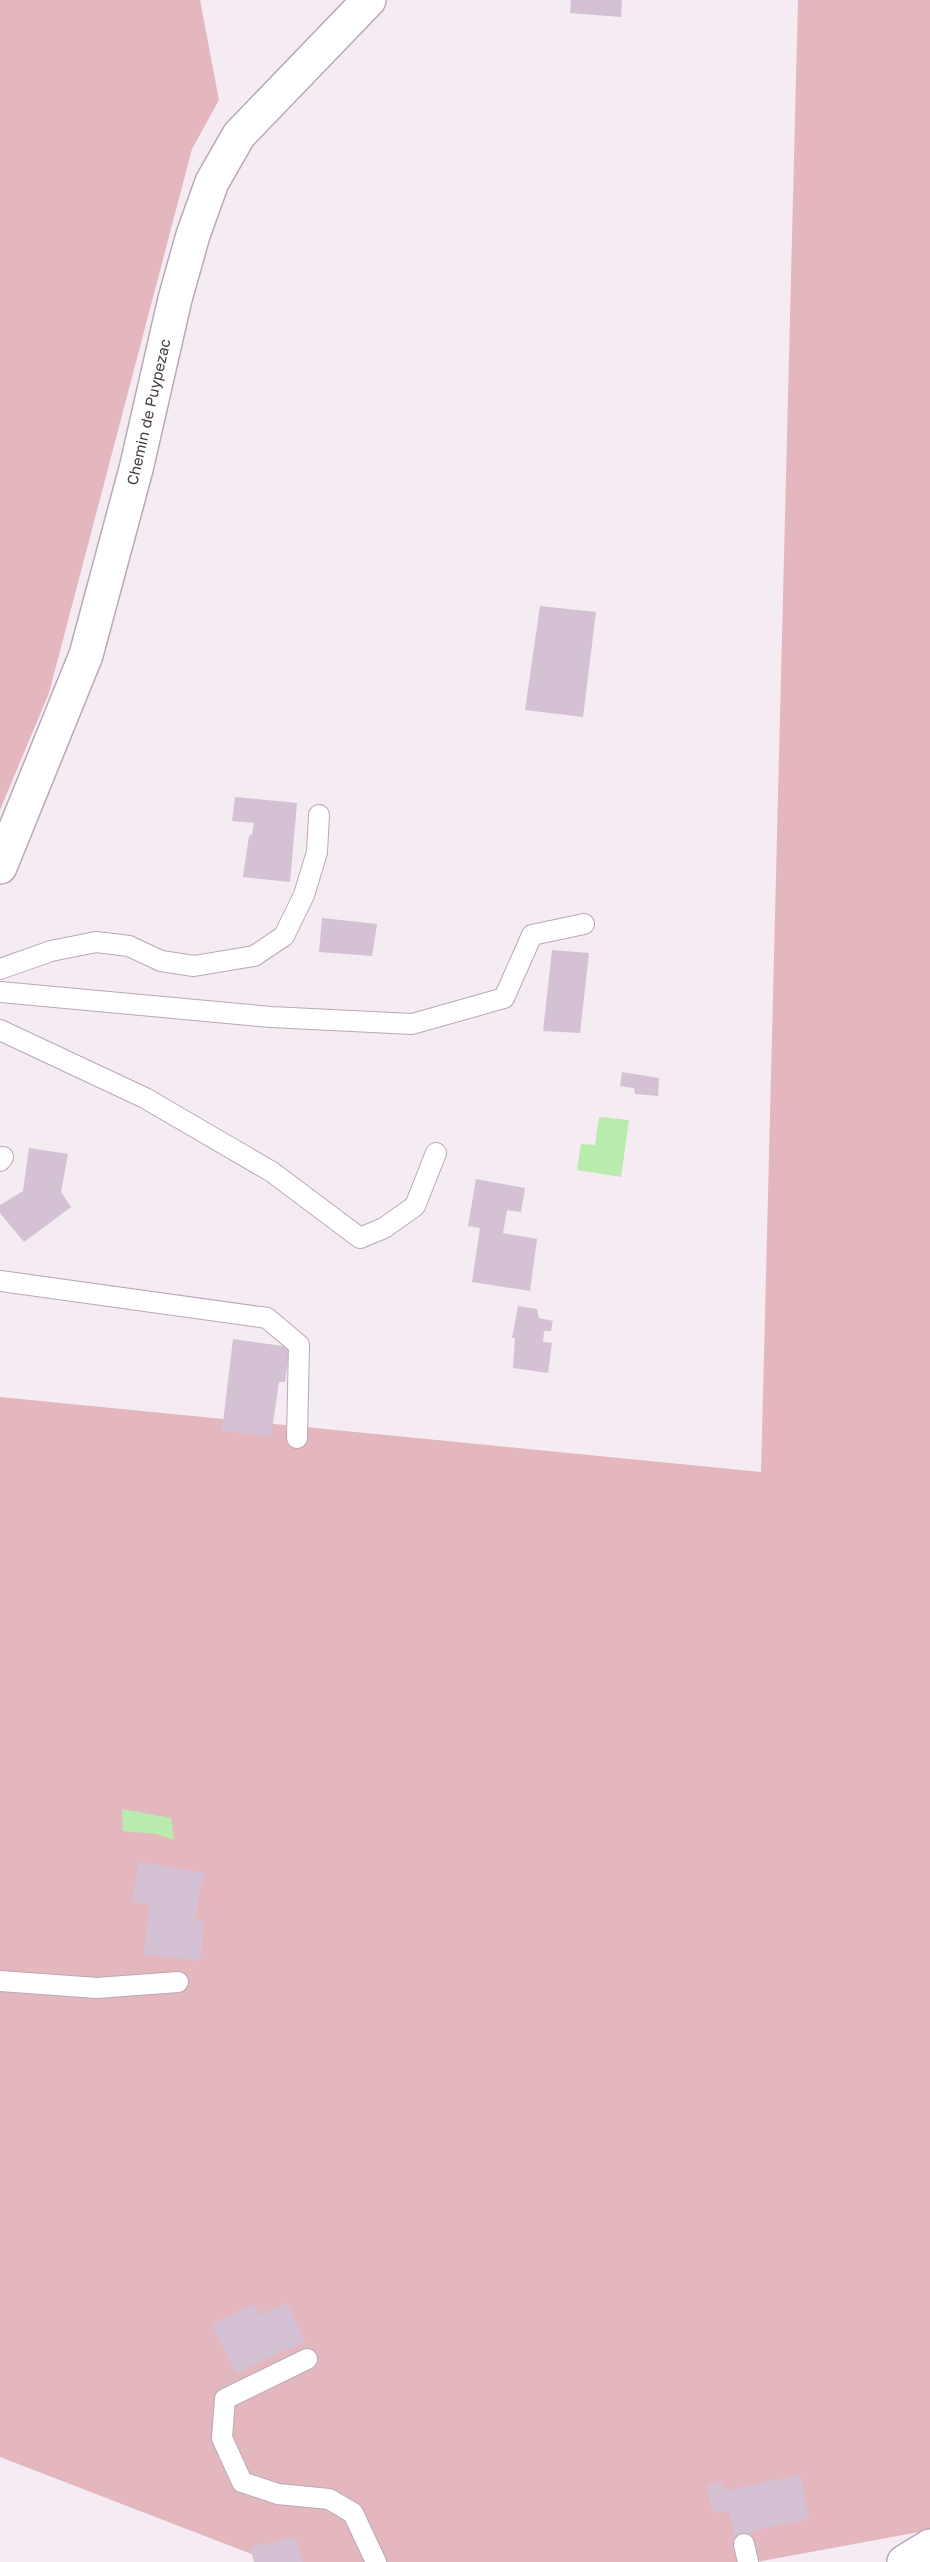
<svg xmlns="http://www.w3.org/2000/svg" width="930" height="2562" font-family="'Golos Text',sans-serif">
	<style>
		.green { fill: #e4b7be }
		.water { fill: #b8ebad }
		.building { fill: #d5c1d4 }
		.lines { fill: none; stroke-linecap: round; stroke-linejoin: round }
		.lane-casing { stroke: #b9a8b8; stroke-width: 22 }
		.street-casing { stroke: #b9a8b8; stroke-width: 36 }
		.lane { stroke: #fff; stroke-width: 20 }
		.street { stroke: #fff; stroke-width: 33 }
		.labels { text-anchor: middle; stroke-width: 5; stroke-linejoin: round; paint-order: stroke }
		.street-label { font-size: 15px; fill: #483947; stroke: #fff }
	</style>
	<rect width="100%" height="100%" fill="#f4ebf3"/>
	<!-- green -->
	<path class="green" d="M0,0H200L219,100L192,149L49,693L0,810Z
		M798,0H930V2530L757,2562H272L0,2457V1397L761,1472Z"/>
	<!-- water -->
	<path class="water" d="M599,1117L629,1120L621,1177L577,1170L581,1144L595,1145Z
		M122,1809L171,1818L174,1840L156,1834L123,1831Z"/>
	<!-- building -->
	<path class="building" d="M571,0H622L621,17L570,13Z
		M540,606L596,612L583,717L525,710Z
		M235,797L297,803L290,882L243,877L249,836L252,834L254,823L232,821Z
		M322,918L377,924L372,956L319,952Z
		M552,950L589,953L580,1033L543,1031Z
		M622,1072L659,1078L658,1096L635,1094L634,1088L620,1086Z
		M29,1148L68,1154L61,1192L71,1207L24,1242L0,1213V1205L23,1191Z
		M476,1179L525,1188L521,1212L507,1210L503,1233L537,1239L530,1291L472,1282L480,1228L468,1226Z
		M518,1306L537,1309L539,1318L553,1321L551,1331H544L543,1342L552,1343L548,1373L513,1368L515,1338H512Z
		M233,1339L290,1347L285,1382H279L271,1436L222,1431Z
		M138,1862L206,1873L200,1887L196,1920L204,1922L200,1961L144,1954L149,1905L133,1901Z
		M287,2303L305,2341L236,2374L212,2325L254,2304L260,2315Z
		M800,2475L809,2519L751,2531V2535L735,2539L729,2511L713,2513L707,2485L723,2482L725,2491Z
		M296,2537L303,2562H254L250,2547Z"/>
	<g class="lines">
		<defs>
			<path id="lane" d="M0,969L51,951L96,942L129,946L161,961L194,966L254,956L284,936L304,895L317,852L319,815
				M0,992L271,1017L412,1024L504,998L532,935L584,924
				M0,1030L145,1098L272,1172L360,1238L384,1228L415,1206L436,1153
				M0,1161L3,1157
				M0,1281L267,1318L299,1345L297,1438
				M0,1981L97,1988L178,1982
				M307,2359L225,2399L222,2438L242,2482L278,2494L329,2499L353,2513L376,2562
				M744,2544L748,2562"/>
			<path id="street" d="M0,867L86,655L136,469L175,299L193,235L212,182L239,135L369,0
				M904,2562L930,2546"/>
		</defs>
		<!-- lane casing -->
		<use href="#lane" class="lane-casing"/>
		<!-- street casing -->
		<use href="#street" class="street-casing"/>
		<!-- lane -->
		<use href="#lane" class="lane"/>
		<!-- street -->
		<use href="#street" class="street"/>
	</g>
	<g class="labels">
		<!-- street labels -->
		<g class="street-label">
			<text transform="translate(149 412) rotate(-77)" y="5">Chemin de Puypezac</text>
		</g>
	</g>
</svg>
